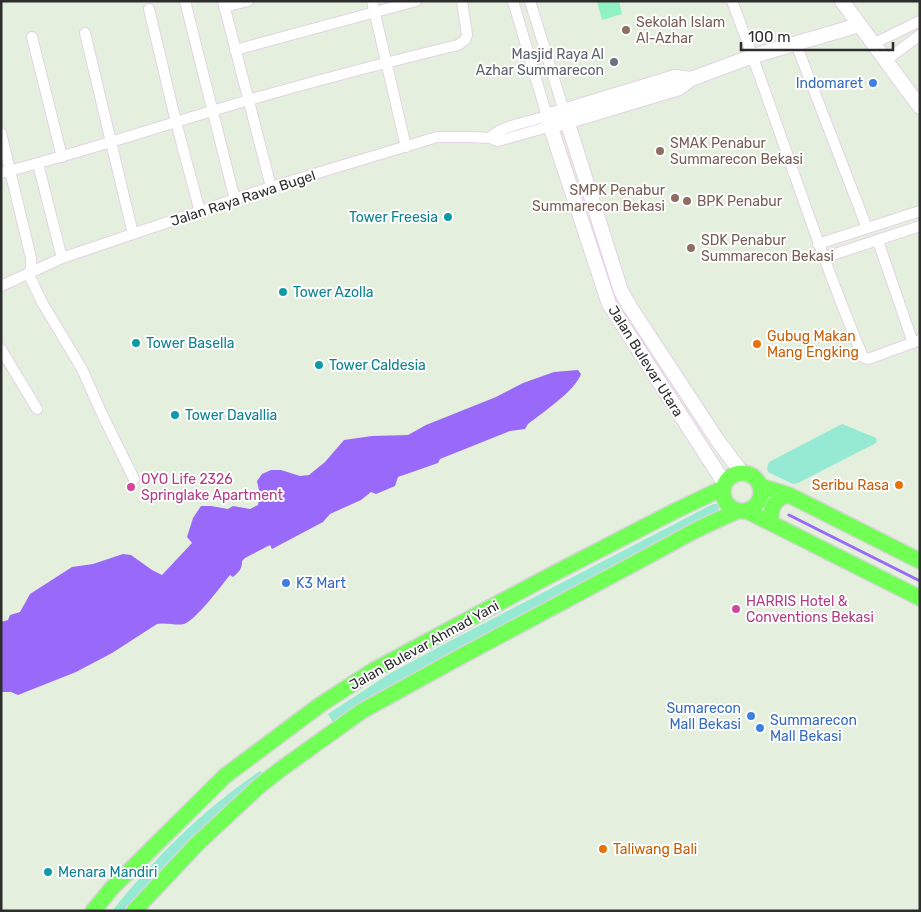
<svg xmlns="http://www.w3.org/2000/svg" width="921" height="912" font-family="Rubik,sans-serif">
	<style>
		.green { fill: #96ead3 }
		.pitch { fill: #91f2c1 }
		.water { fill: #9969fa }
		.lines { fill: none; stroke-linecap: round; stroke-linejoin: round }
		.stream { stroke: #9969fa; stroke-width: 3 }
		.street-casing { stroke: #e4d3e6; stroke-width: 12 }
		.secondary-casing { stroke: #e4d3e6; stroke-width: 16 }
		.primary-casing { stroke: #d5d5d5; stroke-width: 18 }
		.street { stroke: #fff; stroke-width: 10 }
		.secondary { stroke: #fff; stroke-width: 14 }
		.primary { stroke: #71fe55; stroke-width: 15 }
		.education-dot { fill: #8d6e63; stroke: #fff; stroke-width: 2 }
		.worship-dot { fill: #6b7280; stroke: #fff; stroke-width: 2 }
		.shop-dot { fill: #3f7fe0; stroke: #fff; stroke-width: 2 }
		.culture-dot { fill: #0f9aa8; stroke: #fff; stroke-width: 2 }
		.food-dot { fill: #e8710a; stroke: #fff; stroke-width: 2 }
		.hotel-dot { fill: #d1479c; stroke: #fff; stroke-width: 2 }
		.labels { text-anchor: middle; stroke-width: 4; stroke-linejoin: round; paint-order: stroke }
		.education-label { font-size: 14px; fill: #785e54; stroke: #fff; text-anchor: start }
		.worship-label { font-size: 14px; fill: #5b616d; stroke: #fff; text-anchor: end }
		.shop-label { font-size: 14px; fill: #366cbe; stroke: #fff; text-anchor: end }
		.street-label { font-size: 14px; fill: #2d2d2d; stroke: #fff }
		.culture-label { font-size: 14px; fill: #0d838f; stroke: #fff; text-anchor: start }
		.food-label { font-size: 14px; fill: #c56008; stroke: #fff; text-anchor: start }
		.hotel-label { font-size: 14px; fill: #b23c85; stroke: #fff; text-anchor: start }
	</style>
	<rect width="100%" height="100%" fill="#e5efde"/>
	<!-- green -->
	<path class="green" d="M842,424L874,437L877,439L876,443L798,483L793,484L768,472L767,468L769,462Z
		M713,504H717L719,507L718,513L455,650L394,684L333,723L328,714L389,674L450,641Z
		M260,771L264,774C215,817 166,860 124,911H112C157,856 201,811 260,771Z"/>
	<!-- pitch -->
	<path class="pitch" d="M597,1H619L622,14L602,20Z"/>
	<!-- water -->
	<path class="water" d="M578,370L581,374C575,391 542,413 528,424L525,429L510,431L440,459L438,463L398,477L395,486L376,494L371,492L361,500L330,514L323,522L272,549L270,545L245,558L242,561C242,569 239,572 233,577L230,575C221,586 196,620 184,624C176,626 166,622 157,624L112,653L76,672L18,695L11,692H1V622L8,620L10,615L20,612L30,594L72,567L93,564L123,554L131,555L152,570L162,575L192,543L187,537L193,518L201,506H211L228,509L233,506L250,509L258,505L260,495L257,481L262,474L271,470H281L300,476L309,475L325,462L344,440L372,436L408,435L426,425L496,397L523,383L554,372Z"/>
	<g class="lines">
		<!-- stream -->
		<path class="stream" d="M789,515L920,581"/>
		<defs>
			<path id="street" d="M185,1L235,200
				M223,1L271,187
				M372,1L406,147
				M530,1L564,111
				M732,1C777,119 814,240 863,357L868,359L920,340
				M224,7L248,1
				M149,9L176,122L200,212
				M85,33L133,234
				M32,37L62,157
				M796,44L867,228
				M873,44L920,21
				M235,50L416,1
				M885,61L920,35
				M1,133L31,258V271
				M490,138C499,126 533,121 547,116L513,1
				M38,164L62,258
				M1,173C85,152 166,124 249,100C318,80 388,62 458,45L465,40L467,35L462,1
				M878,241L913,343
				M818,244L920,211
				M823,258L920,226
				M28,273L43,304L82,369L102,414L134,479
				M1,286L62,258L271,187L437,137H471L490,138L498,141L551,126
				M1,349L37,409"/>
			<path id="secondary" d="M842,1L920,107
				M691,79L675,77L547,116L609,304L725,484
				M564,111L621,291L630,307L718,441L742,473
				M559,124L679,88L691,79L753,56L859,25"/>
			<path id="primary" d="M723 492a19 19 0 1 1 38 0a19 19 0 1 1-38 0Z
				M760,486L789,495L920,561
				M747,511L920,598
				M771,523C770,508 774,498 789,495
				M93,911L112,888L225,776L320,705L374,670L551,575L673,512L723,488
				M134,911L197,844L258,787L281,769L362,711L458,658L639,561L696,530L737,511"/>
		</defs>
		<!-- street casing -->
		<use href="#street" class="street-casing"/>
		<!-- secondary casing -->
		<use href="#secondary" class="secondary-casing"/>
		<!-- primary casing -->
		<use href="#primary" class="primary-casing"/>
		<!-- street -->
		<use href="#street" class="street"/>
		<!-- secondary -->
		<use href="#secondary" class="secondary"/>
		<!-- primary -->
		<use href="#primary" class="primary"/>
	</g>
	<!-- markers -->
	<g class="education-dot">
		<circle cx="626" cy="30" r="5"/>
		<circle cx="660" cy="151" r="5"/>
		<circle cx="675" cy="198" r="5"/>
		<circle cx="687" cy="201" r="5"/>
		<circle cx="691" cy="248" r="5"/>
	</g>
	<circle class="worship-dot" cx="614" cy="62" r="5"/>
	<g class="shop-dot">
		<circle cx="873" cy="83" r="5"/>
		<circle cx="286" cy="583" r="5"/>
		<circle cx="751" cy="716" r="5"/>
		<circle cx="760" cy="728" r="5"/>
	</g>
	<g class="culture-dot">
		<circle cx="448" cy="217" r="5"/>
		<circle cx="283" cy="292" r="5"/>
		<circle cx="136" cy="343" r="5"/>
		<circle cx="319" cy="365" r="5"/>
		<circle cx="175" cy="415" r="5"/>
		<circle cx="48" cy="872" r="5"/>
	</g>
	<g class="food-dot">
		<circle cx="757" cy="344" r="5"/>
		<circle cx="899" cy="485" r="5"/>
		<circle cx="603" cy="849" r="5"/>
	</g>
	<g class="hotel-dot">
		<circle cx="131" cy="487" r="5"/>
		<circle cx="736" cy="609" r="5"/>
	</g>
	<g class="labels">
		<!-- education labels -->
		<g class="education-label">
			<text x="636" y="27">Sekolah Islam<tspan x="636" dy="16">Al-Azhar</tspan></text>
			<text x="670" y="148">SMAK Penabur<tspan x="670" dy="16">Summarecon Bekasi</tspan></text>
			<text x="665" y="195" text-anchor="end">SMPK Penabur<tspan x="665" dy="16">Summarecon Bekasi</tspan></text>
			<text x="697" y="206">BPK Penabur</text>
			<text x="701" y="245">SDK Penabur<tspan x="701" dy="16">Summarecon Bekasi</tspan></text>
		</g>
		<!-- worship labels -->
		<g class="worship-label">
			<text x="604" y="59">Masjid Raya Al<tspan x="604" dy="16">Azhar Summarecon</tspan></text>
		</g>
		<!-- shop labels -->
		<g class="shop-label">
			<text x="863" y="88">Indomaret</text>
			<text x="296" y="588" text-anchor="start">K3 Mart</text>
			<text x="741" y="713">Sumarecon<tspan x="741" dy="16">Mall Bekasi</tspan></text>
			<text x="770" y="725" text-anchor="start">Summarecon<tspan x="770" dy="16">Mall Bekasi</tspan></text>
		</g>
		<!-- street labels -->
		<g class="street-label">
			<text transform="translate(243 198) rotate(-18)" y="5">Jalan Raya Rawa Bugel</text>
			<text transform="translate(646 361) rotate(58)" y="5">Jalan Bulevar Utara</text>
			<text transform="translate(424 645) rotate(-29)" y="5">Jalan Bulevar Ahmad Yani</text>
		</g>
		<!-- culture labels -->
		<g class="culture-label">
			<text x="438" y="222" text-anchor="end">Tower Freesia</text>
			<text x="293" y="297">Tower Azolla</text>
			<text x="146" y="348">Tower Basella</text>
			<text x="329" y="370">Tower Caldesia</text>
			<text x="185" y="420">Tower Davallia</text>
			<text x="58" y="877">Menara Mandiri</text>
		</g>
		<!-- food labels -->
		<g class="food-label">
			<text x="767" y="341">Gubug Makan<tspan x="767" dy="16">Mang Engking</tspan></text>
			<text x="889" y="490" text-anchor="end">Seribu Rasa</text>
			<text x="613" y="854">Taliwang Bali</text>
		</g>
		<!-- hotel labels -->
		<g class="hotel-label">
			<text x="141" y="484">OYO Life 2326<tspan x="141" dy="16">Springlake Apartment</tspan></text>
			<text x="746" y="606">HARRIS Hotel &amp;<tspan x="746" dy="16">Conventions Bekasi</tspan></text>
		</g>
	</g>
	<!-- border -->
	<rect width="921" height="912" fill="none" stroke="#2d2d2d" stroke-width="5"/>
	<!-- scale -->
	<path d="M741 42v8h152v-8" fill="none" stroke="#2d2d2d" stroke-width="2.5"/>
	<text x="748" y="42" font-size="15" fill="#2d2d2d" stroke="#ffffff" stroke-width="4" paint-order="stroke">100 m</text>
</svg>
